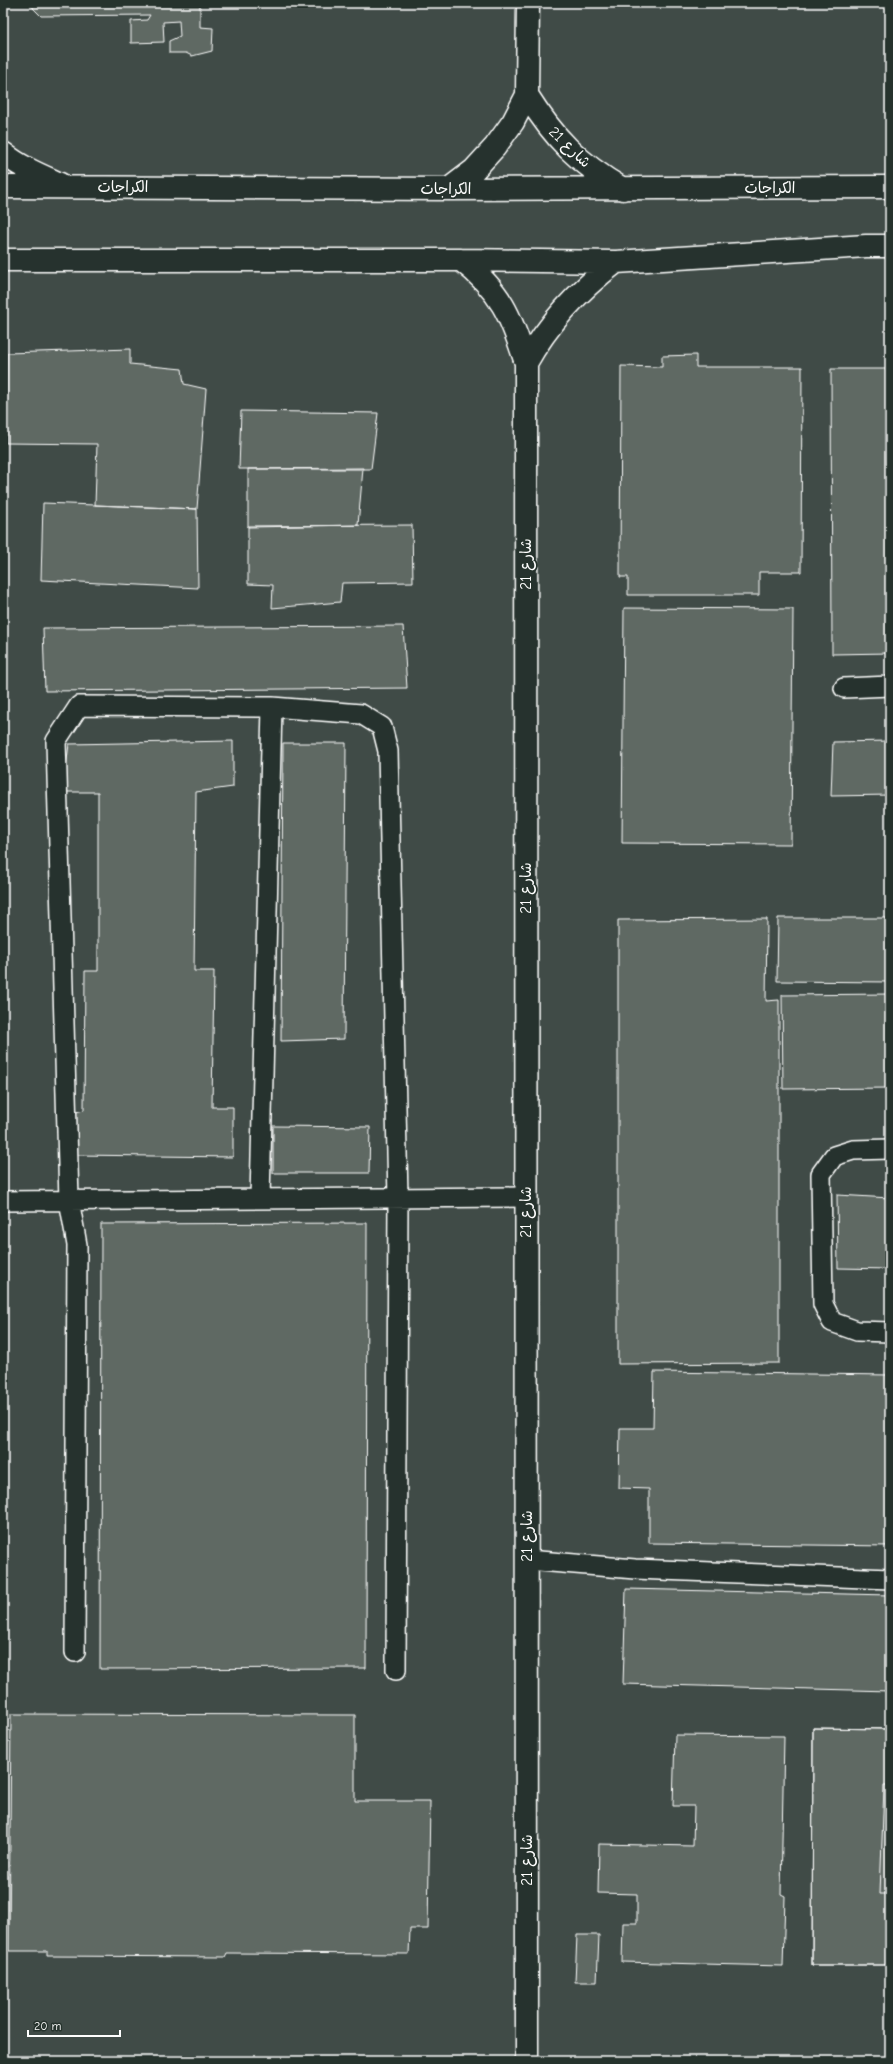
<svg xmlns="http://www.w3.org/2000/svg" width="893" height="2064" font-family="'Comic Neue','Playpen Sans Arabic',sans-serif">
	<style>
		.built { fill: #404c47 }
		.building { fill: #5f6964; stroke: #fff }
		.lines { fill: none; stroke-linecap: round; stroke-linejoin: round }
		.lane-casing { stroke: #fff; stroke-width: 22 }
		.street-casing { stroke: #fff; stroke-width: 25 }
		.lane { stroke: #26332d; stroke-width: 19 }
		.street { stroke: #26332d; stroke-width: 22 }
		.labels { text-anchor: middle; stroke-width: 3.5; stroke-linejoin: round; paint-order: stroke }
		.street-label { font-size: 15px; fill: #fff; stroke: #26332d }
	</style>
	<rect width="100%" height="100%" fill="#333f3a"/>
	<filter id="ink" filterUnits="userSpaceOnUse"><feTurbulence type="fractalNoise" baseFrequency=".025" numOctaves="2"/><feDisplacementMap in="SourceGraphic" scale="8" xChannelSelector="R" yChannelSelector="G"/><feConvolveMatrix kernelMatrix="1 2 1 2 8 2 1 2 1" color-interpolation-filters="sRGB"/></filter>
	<g filter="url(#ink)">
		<!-- built -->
		<path class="built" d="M3,3H890V2061H3Z"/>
		<!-- building -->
		<path class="building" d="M33,3H200V27L213,28L212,51L192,56L186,53H169V41L180,36L179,21L163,22L164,42L131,43V21L147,20L150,15L41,16L33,8Z
			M130,349V364L182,369L184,384L206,389L197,509L95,505L97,444L6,443L7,353Z
			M696,355V367H802L801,572H759V595H628V577H620L621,366L662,367V356Z
			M831,369H890V653L832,654Z
			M241,411L378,413L371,469H239Z
			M363,468L358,525L248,527V469Z
			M43,503L197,509L198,588L41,580Z
			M412,525L413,582L342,583L340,602L272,608L273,585L248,584V526Z
			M624,608L793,609L791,844L622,843Z
			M403,626L407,688L45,691L43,628Z
			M233,741V787L196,792L194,971H214L212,1107H233V1157L76,1155V1112L84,1110L85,971H98V792H63L69,744Z
			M890,741V795L831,796L833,742Z
			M283,743H346L344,1039L281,1041Z
			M778,918H890V982L777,981Z
			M767,919L766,1001L779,1000V1363L618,1364V920Z
			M890,994V1088L783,1089L782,995Z
			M273,1126L370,1127L369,1173H273Z
			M837,1195L890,1198V1269L838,1268Z
			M367,1223L366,1668L100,1669L101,1224Z
			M654,1372L890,1375V1546L649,1543V1489L619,1488L620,1428H653Z
			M626,1589L890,1595V1691L623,1684Z
			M11,1714L355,1715V1801H430L428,1929H410L409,1954L227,1953L225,1957L47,1956V1951H9Z
			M813,1728L890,1729V1786H884L880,1894H890V1965H812Z
			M813,1728L890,1729V1965H812Z
			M675,1735L784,1736L781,1894L785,1896L783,1966L622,1962L623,1923H637V1894L598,1893L599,1844L693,1846L694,1806H673Z
			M577,1935H599L597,1982H575Z"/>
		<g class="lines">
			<defs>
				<path id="lane" d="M844,688L890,686
					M890,1149L853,1150L834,1156L821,1174L823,1304L832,1322L857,1331L890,1332
					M260,1198L272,707
					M3,1201L526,1197
					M527,1560L635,1569L890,1579
					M75,1652L77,1245L69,1200L56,741L79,706L272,707L361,714L382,727L388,751L398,1197L396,1670"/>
				<path id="street" d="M527,95C554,138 578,163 623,189
					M3,153C20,167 40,175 60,184
					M3,187L449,189L890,187
					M449,189L474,170L495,147L513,122L527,95L528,3
					M3,260H461L616,262L866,246H890
					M461,260C501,291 511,316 526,363L527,2061
					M526,363C549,322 579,290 616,262"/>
			</defs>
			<!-- lane casing -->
			<use href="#lane" class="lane-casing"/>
			<!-- street casing -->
			<use href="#street" class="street-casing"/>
			<!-- lane -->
			<use href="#lane" class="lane"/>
			<!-- street -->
			<use href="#street" class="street"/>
		</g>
	</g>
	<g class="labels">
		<!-- street labels -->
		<g class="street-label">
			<text transform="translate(570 147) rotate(44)" y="5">شارع 21</text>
			<text x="123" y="192">الكراجات</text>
			<text x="770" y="193">الكراجات</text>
			<text x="446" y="194">الكراجات</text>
			<text transform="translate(526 564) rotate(-90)" y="5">شارع 21</text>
			<text transform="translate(526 888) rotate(-90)" y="5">شارع 21</text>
			<text transform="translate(526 1212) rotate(-90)" y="5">شارع 21</text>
			<text transform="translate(527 1536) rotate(-90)" y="5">شارع 21</text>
			<text transform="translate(527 1860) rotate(-90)" y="5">شارع 21</text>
		</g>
	</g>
	<!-- margin -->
	<rect width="893" height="2064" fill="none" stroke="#26332d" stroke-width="16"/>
	<rect x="8" y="8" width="877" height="2048" fill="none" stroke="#fff" stroke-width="1.5" filter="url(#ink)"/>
	<!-- scale -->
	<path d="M28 2030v6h92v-6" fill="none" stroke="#ffffff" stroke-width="2"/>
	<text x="34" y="2030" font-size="12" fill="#ffffff" stroke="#26332d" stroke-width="3" paint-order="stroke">20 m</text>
</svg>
